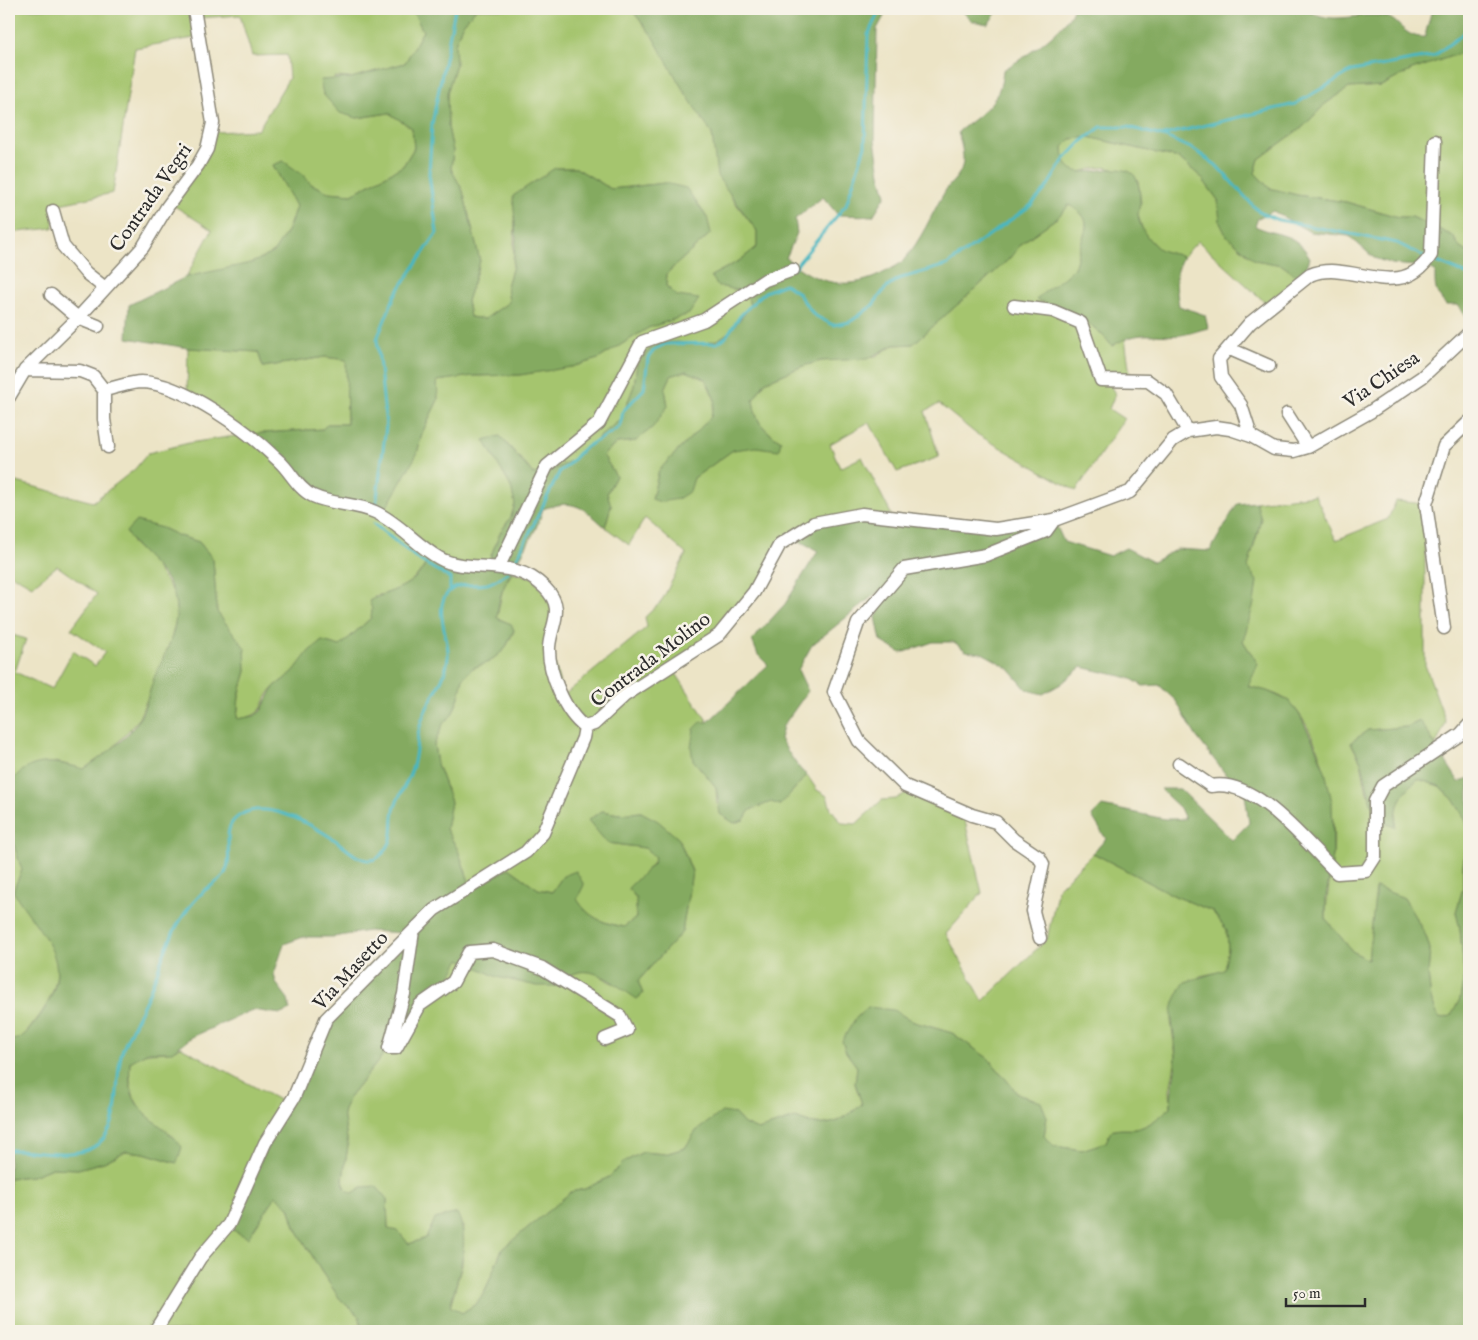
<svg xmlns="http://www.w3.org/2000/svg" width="1478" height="1340" font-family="'IM FELL English',serif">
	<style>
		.green { fill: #a5c56e; stroke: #68784c }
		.forest { fill: #84aa61; stroke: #586a46 }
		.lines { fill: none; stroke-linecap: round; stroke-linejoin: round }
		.stream { stroke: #48b7c1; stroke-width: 3 }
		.street-casing { stroke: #8c8878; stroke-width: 15 }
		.street { stroke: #fff; stroke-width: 12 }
		.labels { text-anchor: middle; stroke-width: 5; stroke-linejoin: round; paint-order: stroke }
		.street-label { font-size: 20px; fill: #2b2b2b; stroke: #f7f3e8 }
	</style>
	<rect width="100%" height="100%" fill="#f7f3e8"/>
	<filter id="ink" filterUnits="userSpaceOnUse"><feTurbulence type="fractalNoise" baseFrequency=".02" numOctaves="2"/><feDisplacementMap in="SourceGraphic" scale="10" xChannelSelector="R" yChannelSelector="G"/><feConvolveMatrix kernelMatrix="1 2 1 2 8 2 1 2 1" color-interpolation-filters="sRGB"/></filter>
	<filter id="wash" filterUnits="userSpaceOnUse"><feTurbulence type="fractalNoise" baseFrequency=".0096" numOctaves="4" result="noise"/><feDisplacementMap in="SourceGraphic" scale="20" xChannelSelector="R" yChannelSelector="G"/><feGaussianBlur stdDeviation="1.12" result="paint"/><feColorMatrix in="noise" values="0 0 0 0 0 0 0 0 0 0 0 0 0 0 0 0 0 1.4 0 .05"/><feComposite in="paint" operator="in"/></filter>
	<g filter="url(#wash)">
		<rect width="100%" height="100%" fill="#ece4c6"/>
		<!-- green -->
		<path class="green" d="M9,9H362L364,13L373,16L375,9H412L423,31L405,63L351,78L334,77L357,118L389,113L412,128L414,148L403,166L352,194L328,192L311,184L293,168L273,165L296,206C291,221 286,239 274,251C262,265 205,273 186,277L212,230L173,205L215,132L258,130L289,78L287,55L252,56L240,15L199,18L200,37L135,48L113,193L55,205L53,228L9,233Z
			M476,9H631L651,34L712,134L716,153L731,197L757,231V247L739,261L711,276L747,292L750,306C740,318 729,336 714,341C697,347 672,338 656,345C649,349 642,358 637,364L634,386L621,419L572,460L551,471L534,474L500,436L485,440L511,487L515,504L511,517L500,533L486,568L429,558C417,581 400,591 375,596L371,618L340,646L322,641C311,650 304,661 293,672C288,677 281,681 275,686C257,704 271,713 237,720L239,696L246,671L245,649L217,612L213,559L199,542L179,536L162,528L131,542L151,560L174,593L177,615L169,648L138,720L111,750L84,769L56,762L9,784V634L26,639L15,672L52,689L73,651L95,666L105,652L71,629L97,594L57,566L32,586L9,573V480L93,502L135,469L148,453L189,443L248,434L187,397L188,348L258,352L263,367L325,357L347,360V424H327L324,429L250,434L398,485L417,454L422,433L438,400L437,381L473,376L520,375L598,359L648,328L689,314L677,296L666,286L667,273L711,233L665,183L611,189L576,168H555L515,218L513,266L507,286L509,302L485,319L470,317L467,301L480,261L463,191L451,169L453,151L448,127L447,93L456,64L455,44L462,25Z
			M1469,50V253L1460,248L1453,236L1412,217H1398L1346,202L1297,195L1269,188L1255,173L1259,159L1304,126L1325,104L1349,88L1381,86L1412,70Z
			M1088,137L1179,158L1201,177L1218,200L1219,209L1236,244L1245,252L1255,260L1282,265L1302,280L1268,305L1198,241L1183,257L1159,250L1144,234L1137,212L1141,203L1138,181C1129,177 1118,170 1109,168C1088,164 1064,189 1063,147L1071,139Z
			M1069,205C1096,220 1085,229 1079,251C1077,256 1077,265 1073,269C1063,280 1048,290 1037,300C1067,310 1092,320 1112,346L1125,338L1130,375L1106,377L1115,394L1109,409L1124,419L1076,491L975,433L939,404L925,411L939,457L897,472L869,422L830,444L840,468L862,457L891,514L792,537L774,556L751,600L673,669L708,722L706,774L716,787L717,804L744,819L750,810L772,801L780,805L807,775L817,790L827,796L831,809L842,823L856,824L882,800L896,799L909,791L964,817L982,893L946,934L983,1001L1047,939L1058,888L1093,853L1175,896L1212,911L1227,930L1228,949L1224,971L1200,976L1171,1021L1176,1058L1170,1091L1171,1108C1160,1116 1149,1127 1135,1129C1127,1130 1120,1128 1111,1131L1106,1142L1082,1150L1053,1146L1044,1136L1047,1117L1034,1099L1019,1095L989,1059L952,1033L914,1022L893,1010L846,1052L857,1067L855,1084L862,1104C839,1123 824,1131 796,1118L758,1130L744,1124L735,1114L696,1131L685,1148L665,1154L643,1152L624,1162L609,1177L585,1189L571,1192L502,1249L486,1289L476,1304L462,1313L450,1307L462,1264L463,1226L436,1219L426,1238L409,1244L388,1229L387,1199L353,1194L345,1189L343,1179L348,1145L343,1113L348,1099L380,1059L392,1039L460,959L478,966L567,976L580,971H593L610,982L643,994L638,981L682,932L692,871L679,839L641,812L619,814L602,811L607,843L645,848L655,857C653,865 648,867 644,874C636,886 636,904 636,918L624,927C584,919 583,909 563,876L552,892L538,889L509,868L472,890L458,850L446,829L451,802L437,764L434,745L443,724L452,715L459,697L463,678L473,668L489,662L505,649L514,631L511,624L497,618L503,587L513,572L533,578L559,612L550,645L563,696L647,627L645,617L661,602L686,554L645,518L629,545L605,527L611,506L607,493L616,476L603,455L617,443L636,441L668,406L665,389L671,376L686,371L706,380L715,400L711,417L659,470L652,499L694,478L733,450L781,441C762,428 756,423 753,400L765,382L803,366L821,361L876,356L894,345L913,344L1008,260L1023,242L1058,217Z
			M1315,495L1336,540L1388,519L1396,501L1425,504V665L1446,722L1436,745L1420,721L1407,727L1368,730L1351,743L1361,762L1367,793L1395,827C1397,802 1399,795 1418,779L1439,786L1453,799L1466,820L1468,833L1463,865V888L1456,912L1460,929L1464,974L1460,999L1451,1017L1439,1019L1431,999L1428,974L1430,949L1426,936L1404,898L1377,888L1368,960L1352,951L1326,919C1326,897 1331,876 1333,854C1337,810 1323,736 1290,703C1280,693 1261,690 1248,686L1258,664L1243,641C1250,617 1244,592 1248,567C1252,539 1265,534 1256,502Z
			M9,829L22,870L13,891C24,909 42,926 52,945C65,972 51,1003 33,1024C27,1032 20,1043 9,1039Z
			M181,1047L288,1105L269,1205L275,1195L289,1207L295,1226L321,1271L340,1299L359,1316L363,1331H9V1178L32,1176L52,1168L78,1169L104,1162L126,1151L144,1153L177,1163L172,1135C142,1116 127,1100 130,1062C151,1045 160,1059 181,1047Z"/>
		<!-- forest -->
		<path class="forest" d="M412,9H476L462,25L455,44L456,64L447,93L448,127L453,151L451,169L463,191L480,261L467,301L470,317L485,319L509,302L507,286L513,266L516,237L513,196L555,168H576L611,189L665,183L686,188L707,217L711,233L667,273L666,286L677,296L699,299L689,314L648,328L598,359L572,367L520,375L473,376L437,381L438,400L422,433L417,454L382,515L317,501L249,434L323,429L327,424H347L346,360L325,357L263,367L258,352L188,348L127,338L129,305L186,277L251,263L273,253L289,228L296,206L273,165L283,161L303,175L311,184L328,192L352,194L403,166L414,148L412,128L389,113L357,118L340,113L323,94L320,80L351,78L405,63L423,31Z
			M631,9H888L877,29L875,140L880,174L886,195L873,216L838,215L823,197L795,219L797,233L786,258C817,285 850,292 887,271C892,268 899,265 903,261C922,239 930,217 944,193C947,187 952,183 956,178C968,163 962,149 958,132C982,112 1001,103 1003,70C1021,60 1067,29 1073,9H1301C1312,13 1324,18 1335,18C1353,18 1369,13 1386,17C1399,19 1404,39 1426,37V32L1432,9H1469V50L1412,70L1381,86L1349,88L1325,104L1304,126L1259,159L1255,173L1269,188L1297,195L1346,202L1398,217H1412L1453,236L1460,248L1469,253V321L1458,305H1446C1434,292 1435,287 1435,271L1426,267L1392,264L1374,258L1349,236L1310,232L1273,211L1258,218L1255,226C1279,237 1296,232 1310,258L1302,280L1282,265L1255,260L1226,235L1220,223L1218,200L1201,177L1179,158L1088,137L1071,139L1063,147C1064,193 1106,158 1132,173C1139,178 1140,193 1140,201C1141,205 1138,209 1138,212C1138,226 1148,240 1158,248C1164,253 1176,253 1183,257C1173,273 1176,287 1179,306L1205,315L1208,328C1199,330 1189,334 1181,335C1151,338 1142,328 1112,346C1092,320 1067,310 1036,300C1048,287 1062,281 1073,269C1076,265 1077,257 1079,251C1085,229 1095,219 1069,205L1058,217L1023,242L1008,260L913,344L894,345L867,359L821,361L803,366L765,382L753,400C756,423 762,428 781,441L779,450L756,447L733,450L694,478L690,491L678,499L660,502L652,499L659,470L711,417L715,400L706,379L686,371L671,376L665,389L668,406L653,427L636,441L617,443L603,455L616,476L607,493L611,506L605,527C583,507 573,498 543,509C535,538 516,560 504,587C499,597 498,608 497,618L511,624L514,630L505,649L489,662L473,668L463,678L459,697L452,715L443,724L434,745L437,764L451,802L446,829L458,850L472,890L509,868L538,889L552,892L563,876L576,871L584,885L577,899C589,918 602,923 624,927L636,918V898L628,888L653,864L655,857L645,848L607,843L588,820L602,811L619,814L641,812L658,821L679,839L692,872L682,932L638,981L643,994L637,999C612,983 584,954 559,986H537L497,977L460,959L450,978L392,1039L380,1059L348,1099L343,1113L348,1145L343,1179L345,1189L353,1193L362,1187L376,1186L387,1199L388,1229L398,1231L409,1244L426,1238L435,1219L457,1213C472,1243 458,1275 450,1306L462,1313L476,1304L486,1289L502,1249L571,1192L585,1189L609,1177L624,1162L643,1152L665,1154L685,1148L696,1131L722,1112L735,1114L744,1124L758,1130L796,1118C824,1131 840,1123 862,1104L855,1083L857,1067L846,1052L842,1041L855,1019L868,1007L893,1010L914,1022L952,1033L989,1059L1019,1095L1041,1102L1047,1117L1044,1136L1054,1146L1082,1150L1106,1142L1111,1131C1119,1128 1127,1130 1135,1129C1149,1127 1160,1116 1171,1107C1170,1090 1176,1074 1176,1057C1175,1022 1163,1014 1185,982L1224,970L1228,949L1227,930L1212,911L1175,896L1093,853L1106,839L1092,816L1102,806L1165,819H1185L1180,808L1160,789H1180L1232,840L1249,823L1244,787L1230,780L1196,736L1176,701L1159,685L1143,686L1130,678L1081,667L1061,684L1043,694L1027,690L1008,668L995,660L982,653L966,651L954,642H933L901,653L881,641L876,617L886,599L883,588L812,645L798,670L808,691L783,726L780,739C787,749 798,770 807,775L780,805L771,802L750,810L744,820L734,823L720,814L716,787L693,760L691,747L694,729L701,722H708L768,665L758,655L752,640L785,604L818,551L792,537L830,519L874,515L974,527L1054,520L1064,542L1110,556L1126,548L1153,562L1177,549L1210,551L1237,504L1256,502L1261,519L1248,567L1257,581L1254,603L1243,641L1258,664L1248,686L1267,691L1289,701L1299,714L1313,741L1325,771L1332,802L1333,855L1326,897V919L1352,951L1368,960L1376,887L1404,898L1426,936L1430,949L1428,974L1431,999L1439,1019L1451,1016L1460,999L1464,974L1460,929L1456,912L1463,888V865L1468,833L1466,820L1453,799L1439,786L1418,779C1399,796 1397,802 1395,827C1367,819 1369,787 1362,764C1359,756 1354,749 1351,742L1368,730L1407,727L1420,721L1459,782L1469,778V1179L1464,1187L1463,1196L1469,1205V1331H363L359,1316L340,1299L321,1271L295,1226L289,1207L276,1196L248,1238L229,1228L327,1020L403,933L368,931L334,937H303L284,944L274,974L276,983L288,999L290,1010L281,1014L252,1010L192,1037L172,1052H148L130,1062C125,1117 155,1113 182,1147L177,1163L144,1153L126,1151L104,1162L78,1169L52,1168L32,1176L9,1178V1039C20,1042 26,1033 33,1025C82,964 45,942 13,891L22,870L9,829V784C30,756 54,761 84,769C104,755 125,741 138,721C146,708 149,692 154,678C166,651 182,625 174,595C167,569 138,555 126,532L136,521L162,528L179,536L199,542L213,559L217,612L245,648L246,671L239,696L237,719L254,716L261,711L274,687L293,672L309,651L322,641L340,646L371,618L372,609L369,601C375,597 380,596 387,593C408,585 419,579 429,558L486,568L500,533L511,517L515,504L511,487L484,440L500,436L533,474L551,471L572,460L621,419L634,386L637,364C642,358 649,349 656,345C672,338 697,347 714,341C729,336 740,319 750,307L747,292L718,286L711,276L739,261L757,247V231L717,176L712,134L682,88L651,34Z
			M960,9H996L997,12L988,24L972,21Z"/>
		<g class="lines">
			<!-- stream -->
			<path class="stream" d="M1164,135L1295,104L1352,71L1434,56L1465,32L1469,22
				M1432,260L1469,275
				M795,267L846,205L865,146L868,35L880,9
				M376,506L386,426L377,339L395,295L437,233L429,174L432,124L455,9
				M374,524L419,560L450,578V591
				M512,568L560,471C570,465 575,456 583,449C595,440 609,437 620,426L623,411L644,389L648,358L655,349L666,344L717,343L726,337L740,316L757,299L765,292L785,284L797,292L814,315L833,325L850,322L872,306L885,289L898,279L947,265L1030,206L1045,190L1063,161L1081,142L1101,127H1128L1166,137L1193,149L1216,165L1259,212L1278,220L1397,243L1425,257
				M9,1150C34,1149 78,1161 98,1144C124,1123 113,1080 122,1052C128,1035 136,1020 144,1004C159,973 165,940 186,912C191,904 198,897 205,890C211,885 219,882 224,875C235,857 221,834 234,820C259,794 311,824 335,840C345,847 356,859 368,860C376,861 383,854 387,848C395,837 391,823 394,810C398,795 409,781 413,766C417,752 416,737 421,723C427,700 446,682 448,657C450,638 434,612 446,595C455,582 473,586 487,584C495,582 501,577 508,572"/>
		</g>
	</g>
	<g filter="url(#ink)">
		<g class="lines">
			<defs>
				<path id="street" d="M53,211L63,246L86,273L105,288
					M51,295L78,318L98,326
					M1014,306L1053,311L1081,323L1101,380L1148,381L1166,394L1188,431
					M1230,349L1269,366
					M25,370L80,371L93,376L104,390C116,388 130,382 141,382C184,383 249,432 279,461C291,472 298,489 313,496C332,505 356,503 375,512C399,523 416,545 439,558C468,575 513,555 545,588C566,609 551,623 549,647C548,672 565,713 585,727
					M104,390V419L108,447
					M9,397L25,370L78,318L143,247L167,207L198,165L207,149L213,123L194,9
					M1287,414L1308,447
					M1251,436L1241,405L1221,377L1219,359L1250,323L1310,275C1350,258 1399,305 1431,255L1435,141
					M499,566L547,466L599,423L642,342L704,320L765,280L793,270
					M1444,628L1426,504L1444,446L1469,422
					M585,727L594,724L624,696L719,635L754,592L780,544L814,523L862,514L996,529L1054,520L1130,492L1173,440L1188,431L1216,427L1230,429L1251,436L1274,449L1294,451L1308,447L1370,412L1422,377L1469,333
					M1179,764L1211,786C1256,777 1307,844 1337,873L1366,871L1375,857V801L1383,786L1461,734L1469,725
					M413,931L404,994L389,1048H396L420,1005L453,982L469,952L493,950L542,968L620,1016L627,1030L605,1039
					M1040,938L1033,911L1043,864L1039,857L1014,840L996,822L972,815L905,786L859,741L834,692L858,623L904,569L986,555L1046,531L1054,520
					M155,1331L200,1258L229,1224L265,1143L294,1097L326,1019L434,910L526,852L543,833L583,738L585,727"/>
			</defs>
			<!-- street casing -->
			<use href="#street" class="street-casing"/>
			<!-- street -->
			<use href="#street" class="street"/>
		</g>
	</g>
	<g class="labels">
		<!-- street labels -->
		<g class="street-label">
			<text transform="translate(150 197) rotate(-55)" y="7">Contrada Vegri</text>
			<text transform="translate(1381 379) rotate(-34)" y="7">Via Chiesa</text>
			<text transform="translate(650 659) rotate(-37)" y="7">Contrada Molino</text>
			<text transform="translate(350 970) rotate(-47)" y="7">Via Masetto</text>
		</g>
	</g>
	<!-- margin -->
	<rect width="1478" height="1340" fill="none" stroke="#f7f3e8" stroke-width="30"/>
	<!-- scale -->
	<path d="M1286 1298v8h79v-8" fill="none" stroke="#2b2b2b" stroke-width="2.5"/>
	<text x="1293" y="1298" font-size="15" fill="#2b2b2b" stroke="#f7f3e8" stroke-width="4" paint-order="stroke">50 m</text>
</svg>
